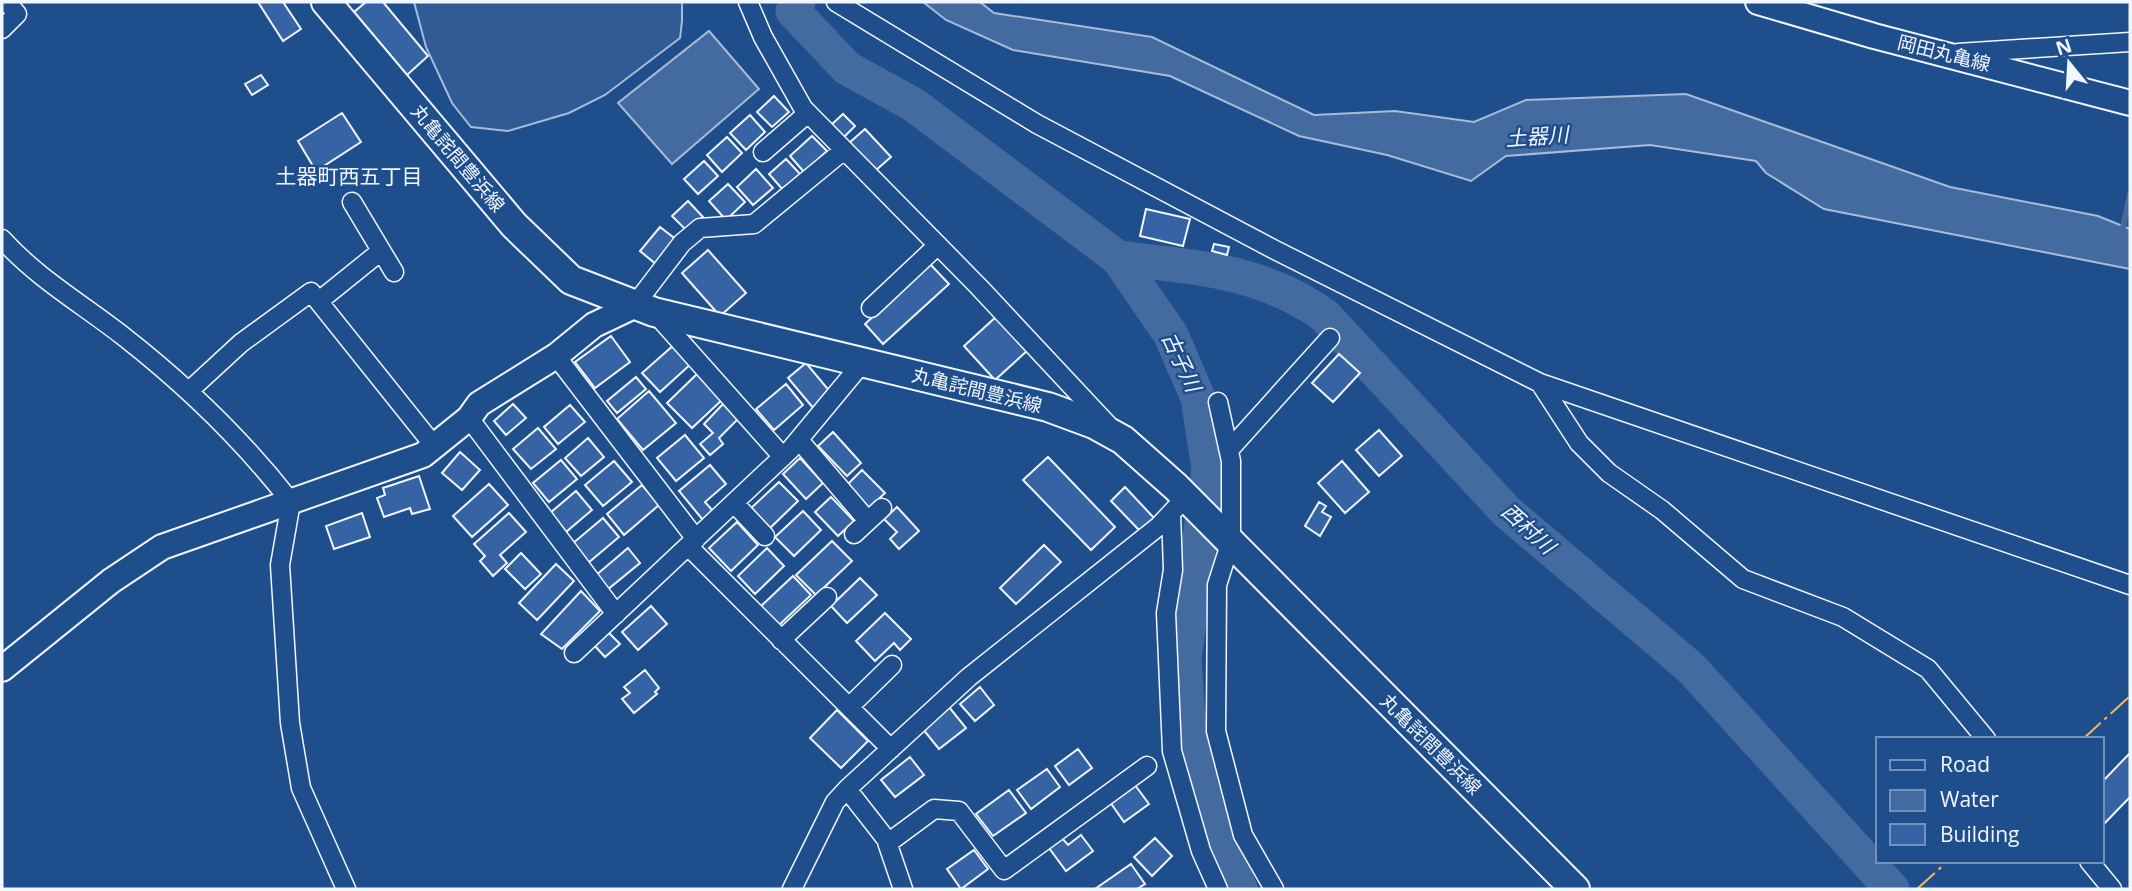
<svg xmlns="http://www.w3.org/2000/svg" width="2132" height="891" font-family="'Open Sans','Noto Sans JP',sans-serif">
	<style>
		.built { fill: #305b95; stroke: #a8bbd7; stroke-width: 2 }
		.water { fill: #446ba0; stroke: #a8bbd7; stroke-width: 2 }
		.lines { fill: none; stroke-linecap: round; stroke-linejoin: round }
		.stream { stroke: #446ba0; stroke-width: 6 }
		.river { stroke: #446ba0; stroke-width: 35 }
		.building { fill: #3563a3; stroke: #f2f6ff; stroke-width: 2 }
		.street-casing { stroke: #f2f6ff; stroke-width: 21 }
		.secondary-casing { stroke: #f2f6ff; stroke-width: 28 }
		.primary-casing { stroke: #f2f6ff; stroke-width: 32 }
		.street { stroke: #1f4e8c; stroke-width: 18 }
		.secondary { stroke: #1f4e8c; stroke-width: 24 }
		.primary { stroke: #1f4e8c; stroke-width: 28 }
		.power { stroke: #ffb74d; stroke-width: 2; stroke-dasharray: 24 5 3.5 5; stroke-linecap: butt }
		.labels { text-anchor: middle; stroke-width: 5; stroke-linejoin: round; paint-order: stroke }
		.street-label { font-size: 19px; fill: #f2f6ff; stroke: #1f4e8c }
		.water-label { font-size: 21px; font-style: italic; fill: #f2f6ff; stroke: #1f4e8c }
		.neighbourhood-label { font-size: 21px; fill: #f2f6ff; stroke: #1f4e8c }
	</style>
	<rect width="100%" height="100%" fill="#1f4e8c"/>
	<!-- built -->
	<path class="built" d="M414,2H682V21L680,38L605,95L569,113L508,131L471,127L452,103L426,47Z"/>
	<!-- water -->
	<path class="water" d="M923,2H980L994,13L1152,37L1314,115L1395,111L1474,122L1526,100L1686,94L1950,187L2098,216L2130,229V269L1824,209L1766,173L1756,161L1650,145L1506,156L1471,181L1387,155L1299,136L1170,76L1013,50L946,20Z
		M709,31L759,89L672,164L618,103Z"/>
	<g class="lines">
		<!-- stream -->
		<path class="stream" d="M2122,233L2130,194"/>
		<!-- river -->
		<path class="river" d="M798,2L793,11L847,68L914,105L1118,258L1171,335L1198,398L1209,469L1184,659L1189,735L1214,824L1240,889
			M1118,258C1193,267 1262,270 1325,316L1507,512L1691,668L1892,889"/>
	</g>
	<!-- building -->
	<path class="building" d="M258,2H283L301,29L283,41Z
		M366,2H383L428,56L407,75L354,12Z
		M261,75L268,85L252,95L245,84Z
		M774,96L789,112L772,127L757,112Z
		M342,113L361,142L316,171L298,141Z
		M843,114L855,126L843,138L831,125Z
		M750,115L765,132L746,150L730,133Z
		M865,129L891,157L875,171L849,143Z
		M812,136L827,151L804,172L790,156Z
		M727,137L742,153L722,172L707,155Z
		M786,159L801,175L784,191L769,174Z
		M704,161L718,176L698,194L684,179Z
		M756,169L773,188L753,205L737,187Z
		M728,184L745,202L726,220L709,201Z
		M688,201L703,217L687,231L672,216Z
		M1146,209L1190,219L1183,246L1140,236Z
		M660,227L678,241L657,265L640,251Z
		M1214,244L1229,247L1227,255L1212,251Z
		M708,250L746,293L720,316L682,273Z
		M930,264L949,284L883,344L865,324Z
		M997,316L1028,350L995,380L964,346Z
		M611,336L630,362L595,388L575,362Z
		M675,344L692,363L660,392L642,373Z
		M1339,354L1360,373L1333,402L1312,383Z
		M806,363L832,394L814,409L788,378Z
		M698,373L723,399L692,428L667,403Z
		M636,377L646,389L617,413L607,401Z
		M786,384L803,405L774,430L756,409Z
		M649,391L676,423L643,450L617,419Z
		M513,404L526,418L506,435L494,421Z
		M723,404L738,419L719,438L723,444L710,455L700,444L713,433L704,424Z
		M570,405L585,422L558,444L544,427Z
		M538,428L556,449L531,469L513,449Z
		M1379,430L1402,456L1379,476L1356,450Z
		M833,432L861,463L847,476L818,446Z
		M685,435L704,458L676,481L657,458Z
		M588,438L604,457L581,476L565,458Z
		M460,452L480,470L462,490L442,473Z
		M1048,457L1115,527L1091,550L1023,480Z
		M800,458L823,483L806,499L783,474Z
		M561,460L577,479L549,502L533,483Z
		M614,461L632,482L603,506L585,485Z
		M1342,461L1369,492L1345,513L1318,483Z
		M710,465L726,484L705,502L713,511L703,520L679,491Z
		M862,470L885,493L869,508L847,485Z
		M419,476L430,509L412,514L410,508L384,517L377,498L385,495L383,488Z
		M779,482L798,501L768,530L749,510Z
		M489,484L508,505L472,537L453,516Z
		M642,485L659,505L624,535L607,514Z
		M1125,487L1154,518L1140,531L1111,501Z
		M576,491L592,510L566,532L550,513Z
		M831,497L854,521L838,536L815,512Z
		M1319,502L1326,506L1322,512L1331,517L1320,536L1305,526Z
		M897,507L919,531L899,549L890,539L897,532L884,519Z
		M803,511L821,530L794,556L775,537Z
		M362,513L370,537L334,549L326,526Z
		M509,513L526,532L500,555L507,563L493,576L480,561L485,556L474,544Z
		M603,518L619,537L588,563L572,544Z
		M737,522L758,545L731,571L709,548Z
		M832,541L852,561L816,595L796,575Z
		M1044,545L1061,562L1016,604L1000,588Z
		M628,548L640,563L607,590L595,576Z
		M767,548L784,566L755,594L738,576Z
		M521,553L541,574L525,589L505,569Z
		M556,564L574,581L537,620L519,603Z
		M793,576L811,595L778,626L760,607Z
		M860,578L877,595L847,623L831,606Z
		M581,591L600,611L562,649L541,634Z
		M651,606L667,624L638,650L622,632Z
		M885,613L911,639L900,650L894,643L875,661L856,641Z
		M608,632L620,644L605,657L594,645Z
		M645,670L659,688L655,692L657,694L634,713L622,699L630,693L624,687Z
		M980,687L994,705L975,721L960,704Z
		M949,707L966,728L939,749L922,728Z
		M837,710L868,741L841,768L810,738Z
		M1078,749L1092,768L1069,785L1055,766Z
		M2130,753V797L2102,826V782Z
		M910,757L924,775L895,797L881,780Z
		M1047,769L1060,787L1031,809L1017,790Z
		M1135,785L1149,804L1124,822L1110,802Z
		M1009,790L1026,813L993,836L976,814Z
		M1081,835L1093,851L1066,871L1049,848L1062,838L1068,845Z
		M1155,838L1172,856L1152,876L1134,857Z
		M974,850L988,869L961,889L947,869Z
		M1131,864L1145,884L1137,889H1095Z"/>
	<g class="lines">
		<defs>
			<path id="street" d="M748,2L763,37L803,108L979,287L1108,425
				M836,2L1037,124L1275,250L1540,383L2130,585
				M2,29L17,14L7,2
				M1958,53L2130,42
				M763,152L808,113
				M352,202L394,272
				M2,239C37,278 82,304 123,336C187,386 241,438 291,502L280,565L290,723L301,788L346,889
				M319,301L381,251
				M634,306L682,243L700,228L754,224L844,150
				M871,308L938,245
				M655,313L783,457
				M556,356L696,539
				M1540,383L1579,443L1609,473L1662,510L1743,579L1843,617L1928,669L1986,739
				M190,390L241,343L311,292L435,447
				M1218,402L1231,461V541L1217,585L1216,731L1243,835L1274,889
				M469,418L616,614
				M799,440L868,521
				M1229,450L1330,338
				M734,503L765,536
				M1171,513L1173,570L1166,613L1172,751L1201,851L1218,889
				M854,534L882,508
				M688,546L891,749
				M781,640L827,597
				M574,653L790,450L863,362
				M849,707L892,665
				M847,789L886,839L903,889
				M888,843L934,809L959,811L1004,870L1147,766
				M2089,861L2112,889
				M792,889L835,802L847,789L969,677L1159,526L1186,497"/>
			<path id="secondary" d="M1758,2L1874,36L2130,103
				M2,669L111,581L162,547L423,455L469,418L479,404L556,356L594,325L634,306"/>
			<path id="primary" d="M326,2L514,225L571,280L654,312L1048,407L1094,424L1123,440L1176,487L1575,889"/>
		</defs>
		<!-- street casing -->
		<use href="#street" class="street-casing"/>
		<!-- secondary casing -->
		<use href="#secondary" class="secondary-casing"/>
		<!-- primary casing -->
		<use href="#primary" class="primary-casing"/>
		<!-- street -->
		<use href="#street" class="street"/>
		<!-- secondary -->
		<use href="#secondary" class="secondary"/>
		<!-- primary -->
		<use href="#primary" class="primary"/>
		<!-- power -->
		<path class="power" d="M2083,739L2130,696
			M1917,889L1948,861"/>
	</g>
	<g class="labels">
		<!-- street labels -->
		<g class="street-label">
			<text transform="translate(1944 53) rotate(14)" y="7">岡田丸亀線</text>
			<text transform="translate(458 158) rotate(50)" y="7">丸亀詫間豊浜線</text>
			<text transform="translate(977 390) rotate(14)" y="7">丸亀詫間豊浜線</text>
			<text transform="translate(1431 744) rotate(45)" y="7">丸亀詫間豊浜線</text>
		</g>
		<!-- water labels -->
		<g class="water-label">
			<text transform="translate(1537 137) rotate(-4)" y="7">土器川</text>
			<text transform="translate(1181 362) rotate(65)" y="7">古子川</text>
			<text transform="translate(1528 529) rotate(42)" y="7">西村川</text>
		</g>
		<!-- neighbourhood labels -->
		<g class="neighbourhood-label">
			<text x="349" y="184">土器町西五丁目</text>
		</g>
	</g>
	<!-- border -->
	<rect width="2132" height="891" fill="none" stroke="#f2f6ff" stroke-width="7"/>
	<!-- legend -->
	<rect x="1876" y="737" width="228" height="126" fill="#1f4e8c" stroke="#7391ba" stroke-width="2"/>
	<rect x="1890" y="760" width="35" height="10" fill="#1f4e8c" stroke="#7391ba" stroke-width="2"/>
	<text x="1940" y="772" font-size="21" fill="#f2f6ff">Road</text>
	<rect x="1890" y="790" width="35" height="21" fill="#446ba0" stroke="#7391ba" stroke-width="2"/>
	<text x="1940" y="807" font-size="21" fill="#f2f6ff">Water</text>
	<rect x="1890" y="824" width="35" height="21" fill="#3563a3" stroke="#7391ba" stroke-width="2"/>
	<text x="1940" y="842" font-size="21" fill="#f2f6ff">Building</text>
	<!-- north arrow -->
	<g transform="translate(2069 63) rotate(342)" stroke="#1f4e8c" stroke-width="5" paint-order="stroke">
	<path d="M0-5L12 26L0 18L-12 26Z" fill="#f2f6ff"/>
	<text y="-10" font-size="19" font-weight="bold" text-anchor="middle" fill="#f2f6ff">N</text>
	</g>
</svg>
